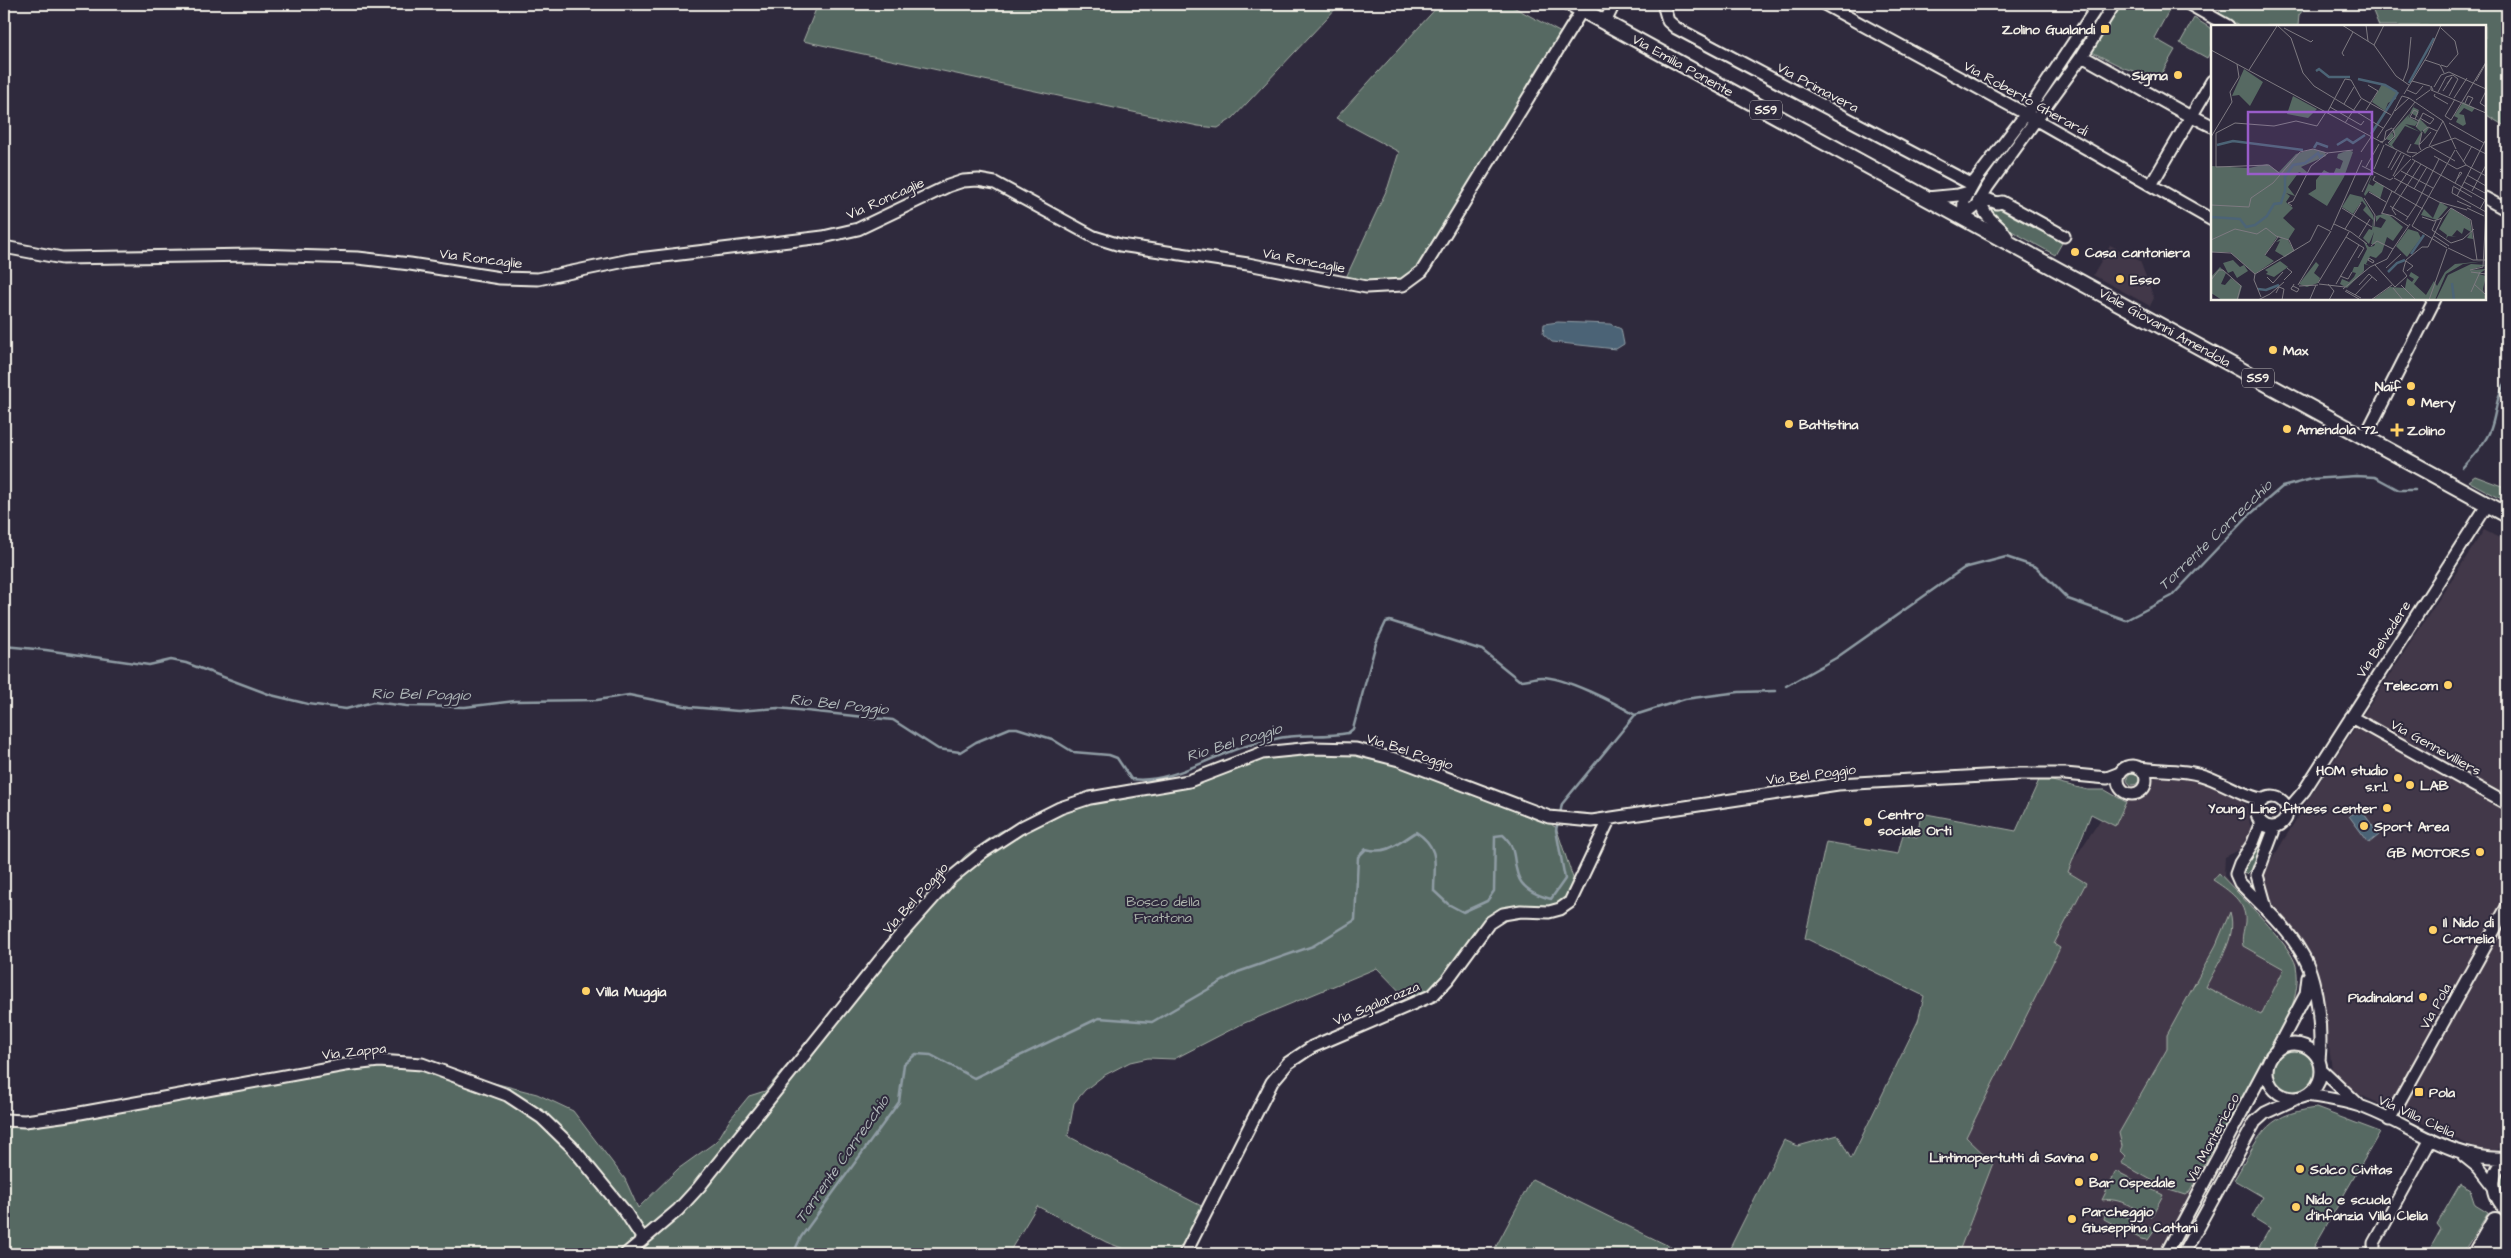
<svg xmlns="http://www.w3.org/2000/svg" width="2511" height="1258" font-family="'Architects Daughter',sans-serif">
	<style>
		.built { fill: #423848 }
		.green { fill: #566962; stroke: #a5ada5 }
		.water { fill: #4c6476; stroke: #8f9ca4 }
		.lines { fill: none; stroke-linecap: round; stroke-linejoin: round }
		.stream { stroke: #8f9ca4; stroke-width: 2.5 }
		.minor-casing { stroke: #f4f1e8; stroke-width: 15 }
		.major-casing { stroke: #f4f1e8; stroke-width: 18 }
		.highway-casing { stroke: #f4f1e8; stroke-width: 20 }
		.minor { stroke: #2f2a3d; stroke-width: 11 }
		.major { stroke: #2f2a3d; stroke-width: 14 }
		.highway { stroke: #2f2a3d; stroke-width: 16 }
		.poi-dot { fill: #ffd166; stroke: #2f2a3d; stroke-width: 2 }
		.labels { text-anchor: middle; stroke-width: 4; stroke-linejoin: round; paint-order: stroke }
		.shield { fill: #2f2a3d; stroke: #b9b5b5; stroke-width: 1 }
		.shield-label { font-size: 12px; font-weight: bold; fill: #f4f1e8 }
		.poi-label { font-size: 14px; font-weight: bold; fill: #f4f1e8; stroke: #2f2a3d; text-anchor: start }
		.street-label { font-size: 14px; fill: #f4f1e8; stroke: #2f2a3d }
		.park-label { font-size: 14px; fill: #adb4ac; stroke: #2f2a3d }
		.water-label { font-size: 15px; font-style: italic; fill: #b1b9ba; stroke: #2f2a3d }
		.inset-river { fill: none; stroke: #4c6476; stroke-width: 2.5 }
		.inset-road { fill: none; stroke: #7e7a81; stroke-width: 1 }
		.view { fill: #995dc9; fill-opacity: 0.15; stroke: #995dc9; stroke-width: 2.5 }
		.inset-edge { fill: none; stroke: #f4f1e8; stroke-width: 2.5 }
	</style>
	<rect width="100%" height="100%" fill="#2f2a3d"/>
	<filter id="ink" filterUnits="userSpaceOnUse"><feTurbulence type="fractalNoise" baseFrequency=".02" numOctaves="2"/><feDisplacementMap in="SourceGraphic" scale="10" xChannelSelector="R" yChannelSelector="G"/><feConvolveMatrix kernelMatrix="1 2 1 2 8 2 1 2 1" color-interpolation-filters="sRGB"/></filter>
	<g filter="url(#ink)">
		<!-- built -->
		<path class="built" d="M2110,245L2140,261L2154,298L2150,306L2093,275Z
			M2484,530L2507,542V1145L2494,1151L2476,1148L2352,1091L2332,1069L2321,989L2301,945L2271,909L2262,876L2306,803Z
			M2179,774L2230,793L2243,802L2247,808L2251,830L2243,848L2225,857L2224,876L2287,946L2297,963L2296,999L2158,1254H1947L1948,1132L2053,921L2070,865L2125,783Z"/>
		<!-- green -->
		<path class="green" d="M818,4H1340L1233,118L1218,128L1198,126L803,41Z
			M1440,4H1508L1563,34L1447,231L1404,283L1343,284L1388,187L1399,152L1336,118Z
			M2104,4H2108L2079,49L2078,47Z
			M2122,4L2172,5L2154,38L2175,50L2160,76L2153,73L2149,76L2124,68L2092,52Z
			M2224,4H2308L2299,15L2298,26H2239L2218,14Z
			M2370,4H2493L2507,13V120L2503,125L2485,114V26H2379Z
			M2194,18L2212,29V49L2207,58L2180,43Z
			M1987,206L2001,210L2062,243L2055,255L1999,224Z
			M2475,476L2507,488V502L2468,481Z
			M1354,743L1548,812L1553,826L1556,827L1577,890L1573,900L1502,919L1481,938L1450,981L1406,998L1377,968L1242,1024L1174,1059L1148,1058L1130,1062L1103,1076L1085,1090L1074,1103L1068,1136L1203,1207L1179,1254H1137L1106,1242L1037,1206L1008,1254H4V1122L388,1061L494,1083L537,1094L573,1111L625,1179L638,1208L678,1169L717,1141L731,1118L749,1096L765,1091L873,964L895,931L942,880L966,855L999,832L1025,820L1201,773L1253,753L1290,744Z
			M2127 779a6 6 0 1 1 12 0a6 6 0 1 1-12 0Z
			M2040,778L2088,790H2105L2126,802L2115,826L2091,814L2068,872L2086,883L2054,944L2060,948L1966,1137L1993,1163L1958,1254H1727L1784,1140L1798,1146L1838,1135L1851,1159L1918,1021L1924,996L1805,938L1826,842L1898,854L1903,834L1917,837L1921,813L2016,831Z
			M2262,829L2268,832L2253,868L2247,874L2243,873Z
			M2219,873C2237,893 2291,944 2296,966C2299,981 2296,995 2291,1009L2189,1192L2185,1195L2169,1190L2121,1163L2125,1156L2120,1151L2122,1146L2119,1133L2167,1049V1035L2216,945L2230,912C2238,939 2217,963 2206,987L2261,1015L2284,969L2243,946C2241,937 2244,931 2245,922C2247,902 2228,890 2213,880Z
			M2272 1071a22 22 0 1 1 44 0a22 22 0 1 1-44 0Z
			M2316,1108L2380,1132L2310,1254H2255L2270,1228L2252,1217L2263,1197L2234,1180C2260,1138 2261,1115 2316,1108Z
			M2507,1168V1201C2499,1190 2499,1179 2507,1168Z
			M2116,1171L2163,1195L2151,1217C2135,1209 2120,1197 2102,1200Z
			M1532,1179L1685,1254H1492Z
			M2460,1184L2470,1190L2475,1205L2488,1213L2462,1254H2427L2441,1229L2437,1224Z
			M2110,1209L2155,1230L2148,1240L2141,1239L2104,1219L2105,1215L2098,1211Z"/>
		<!-- water -->
		<path class="water" d="M1558,322L1610,324L1621,329L1624,344L1616,349L1552,342L1543,334L1544,324Z
			M2360,808L2379,835L2369,843L2349,816Z"/>
		<g class="lines">
			<!-- stream -->
			<path class="stream" d="M2463,467C2474,454 2488,441 2492,425C2497,409 2496,395 2507,381
				M4,646L46,650L149,665L171,660L186,663L271,695L308,704L346,709L373,702L407,706L465,707L515,701L597,700L629,695L690,707L738,711L778,708L893,720L938,749L960,752L976,742L1010,728H1017L1052,739L1073,752L1109,755L1117,758L1131,779C1166,784 1203,761 1234,750C1247,745 1261,742 1275,739C1298,733 1324,738 1348,733L1353,729L1376,643L1386,622L1390,621L1482,650L1519,680C1527,680 1535,677 1542,677C1564,677 1616,703 1635,715
				M1786,686L1836,658L1964,568L2006,557L2036,567L2068,599L2126,620L2172,596L2247,517L2282,487L2312,479L2356,476L2375,477L2399,490H2415
				M1560,814L1562,804L1635,715L1685,699L1739,692L1775,691
				M793,1254L801,1237L899,1102L904,1064L916,1054L931,1055L974,1078L1099,1018L1152,1022L1238,972L1313,946L1355,920L1358,857L1366,849C1388,855 1398,843 1416,832C1441,848 1434,865 1434,891L1448,904L1463,912L1487,901L1494,891L1495,836L1503,835C1527,856 1498,885 1551,899L1565,879L1556,830L1558,822"/>
			<defs>
				<path id="minor" d="M1663,4L1668,21L1676,28L1973,185
					M1824,4L2026,114L2212,220
					M2189,4L2228,26
					M1605,22L1614,4
					M2082,56L2191,117
					M2192,116L2212,126
					M2151,185L2212,81
					M1982,197L1997,203L2002,202L2064,236
					M1927,198L1958,195L1969,192
					M2485,198L2507,210
					M1981,200C1985,224 2001,221 2010,243
					M1963,217L1976,206L1988,186L2082,56L2114,4
					M1963,217L1964,201L1975,181L2026,114L2099,4
					M4,247L62,258L254,255L358,258L410,264L500,278L538,279L630,260L823,237L858,229L948,186L963,181L978,180L995,183L1094,237L1120,245L1248,264L1366,287L1403,285L1422,271L1582,10
					M2365,437L2435,299
					M2351,717L2507,804
					M2118 780a14 14 0 1 1 28 0a14 14 0 1 1-28 0Z
					M2139,768C2159,771 2182,769 2201,775C2220,780 2246,798 2263,799
					M2257 812a15 15 0 1 1 30 0a15 15 0 1 1-30 0Z
					M2287,811L2304,791L2488,504
					M2261,822L2253,843L2240,863L2236,874L2240,883C2261,905 2286,926 2301,952C2318,978 2322,1030 2319,1061
					M2266,907L2257,875L2275,827
					M2267 1071a27 27 0 1 1 54 0a27 27 0 1 1-54 0Z
					M2276,1051L2306,994L2308,977
					M2321,1069L2359,1105
					M2307,1095C2325,1098 2342,1100 2360,1106C2409,1123 2452,1162 2507,1158
					M4,1120L25,1121L69,1115L345,1065L379,1061L422,1064L507,1095L542,1118L572,1147L626,1213L643,1239
					M2389,1120L2507,907
					M2464,1156L2479,1168L2493,1186
					M2507,1158C2489,1174 2490,1195 2507,1211
					M626,1254L678,1210L699,1187L897,939L951,878L983,852L1020,828L1060,808L1090,798L1189,781L1262,753L1312,748L1356,749L1399,760L1549,817L1592,821L1838,784L2020,774H2065L2107,778L2120,773
					M1185,1254L1272,1082L1288,1063L1312,1047L1433,995L1448,979L1489,923L1503,914L1521,911L1549,912L1560,909L1570,902L1609,820
					M2166,1254L2269,1061
					M2183,1254L2255,1122L2265,1113L2297,1098
					M2374,1254V1243L2431,1139"/>
				<path id="major" d="M1571,4L2507,515"/>
				<path id="highway" d="M2476,1254L2495,1221
					M2492,1254L2507,1227"/>
			</defs>
			<!-- minor casing -->
			<use href="#minor" class="minor-casing"/>
			<!-- major casing -->
			<use href="#major" class="major-casing"/>
			<!-- highway casing -->
			<use href="#highway" class="highway-casing"/>
			<!-- minor -->
			<use href="#minor" class="minor"/>
			<!-- major -->
			<use href="#major" class="major"/>
			<!-- highway -->
			<use href="#highway" class="highway"/>
		</g>
	</g>
	<!-- markers -->
	<g class="poi-dot">
		<rect x="2100" y="24" width="10" height="10" rx="2.5"/>
		<circle cx="2178" cy="75" r="5"/>
		<circle cx="2075" cy="252" r="5"/>
		<circle cx="2120" cy="279" r="5"/>
		<circle cx="2273" cy="350" r="5"/>
		<circle cx="2411" cy="386" r="5"/>
		<circle cx="2411" cy="402" r="5"/>
		<circle cx="1789" cy="424" r="5"/>
		<circle cx="2287" cy="429" r="5"/>
		<path d="M2394.5 422.5h5v5h5v5h-5v5h-5v-5h-5v-5h5z"/>
		<circle cx="2448" cy="685" r="5"/>
		<circle cx="2398" cy="778" r="5"/>
		<circle cx="2410" cy="785" r="5"/>
		<circle cx="2387" cy="808" r="5"/>
		<circle cx="1868" cy="822" r="5"/>
		<circle cx="2364" cy="826" r="5"/>
		<circle cx="2480" cy="852" r="5"/>
		<circle cx="2433" cy="930" r="5"/>
		<circle cx="586" cy="991" r="5"/>
		<circle cx="2423" cy="997" r="5"/>
		<rect x="2414" y="1087" width="10" height="10" rx="2.5"/>
		<circle cx="2094" cy="1157" r="5"/>
		<circle cx="2300" cy="1169" r="5"/>
		<circle cx="2079" cy="1182" r="5"/>
		<circle cx="2296" cy="1207" r="5"/>
		<circle cx="2072" cy="1219" r="5"/>
	</g>
	<g class="labels">
		<!-- shield labels -->
		<g class="shield">
			<rect x="1750" y="100.5" width="32" height="19" rx="4"/>
			<rect x="2242" y="368.5" width="32" height="19" rx="4"/>
		</g>
		<g class="shield-label">
			<text x="1766" y="114">SS9</text>
			<text x="2258" y="382">SS9</text>
		</g>
		<!-- poi labels -->
		<g class="poi-label">
			<text x="2095" y="34" text-anchor="end">Zolino Gualandi</text>
			<text x="2168" y="80" text-anchor="end">Sigma</text>
			<text x="2085" y="257">Casa cantoniera</text>
			<text x="2130" y="284">Esso</text>
			<text x="2283" y="355">Max</text>
			<text x="2401" y="391" text-anchor="end">Naïf</text>
			<text x="2421" y="407">Mery</text>
			<text x="1799" y="429">Battistina</text>
			<text x="2297" y="434">Amendola 72</text>
			<text x="2407" y="435">Zolino</text>
			<text x="2438" y="690" text-anchor="end">Telecom</text>
			<text x="2388" y="775" text-anchor="end">HOM studio<tspan x="2388" dy="16">s.r.l.</tspan></text>
			<text x="2420" y="790">LAB</text>
			<text x="2377" y="813" text-anchor="end">Young Line fitness center</text>
			<text x="1878" y="819">Centro<tspan x="1878" dy="16">sociale Orti</tspan></text>
			<text x="2374" y="831">Sport Area</text>
			<text x="2470" y="857" text-anchor="end">GB MOTORS</text>
			<text x="2443" y="927">Il Nido di<tspan x="2443" dy="16">Cornelia</tspan></text>
			<text x="596" y="996">Villa Muggia</text>
			<text x="2413" y="1002" text-anchor="end">Piadinaland</text>
			<text x="2429" y="1097">Pola</text>
			<text x="2084" y="1162" text-anchor="end">Lintimopertutti di Savina</text>
			<text x="2310" y="1174">Solco Civitas</text>
			<text x="2089" y="1187">Bar Ospedale</text>
			<text x="2306" y="1204">Nido e scuola<tspan x="2306" dy="16">d'infanzia Villa Clelia</tspan></text>
			<text x="2082" y="1216">Parcheggio<tspan x="2082" dy="16">Giuseppina Cattani</tspan></text>
		</g>
		<!-- street labels -->
		<g class="street-label">
			<text transform="translate(1683 65) rotate(29)" y="5">Via Emilia Ponente</text>
			<text transform="translate(1818 87) rotate(28)" y="5">Via Primavera</text>
			<text transform="translate(2026 98) rotate(29)" y="5">Via Roberto Gherardi</text>
			<text transform="translate(885 198) rotate(-24)" y="5">Via Roncaglie</text>
			<text transform="translate(481 258) rotate(7)" y="5">Via Roncaglie</text>
			<text transform="translate(1304 260) rotate(11)" y="5">Via Roncaglie</text>
			<text transform="translate(2165 327) rotate(29)" y="5">Viale Giovanni Amendola</text>
			<text transform="translate(2383 639) rotate(-57)" y="5">Via Belvedere</text>
			<text transform="translate(2436 747) rotate(29)" y="5">Via Gennevilliers</text>
			<text transform="translate(1410 751) rotate(18)" y="5">Via Bel Poggio</text>
			<text transform="translate(1811 774) rotate(-7)" y="5">Via Bel Poggio</text>
			<text transform="translate(915 898) rotate(-48)" y="5">Via Bel Poggio</text>
			<text transform="translate(1376 1003) rotate(-23)" y="5">Via Sgalarazza</text>
			<text transform="translate(2435 1006) rotate(-61)" y="5">Via Pola</text>
			<text transform="translate(354 1051) rotate(-6)" y="5">Via Zappa</text>
			<text transform="translate(2417 1116) rotate(25)" y="5">Via Villa Clelia</text>
			<text transform="translate(2212 1138) rotate(-62)" y="5">Via Montericco</text>
		</g>
		<!-- park labels -->
		<g class="park-label">
			<text x="1163" y="906">Bosco della<tspan x="1163" dy="16">Frattona</tspan></text>
		</g>
		<!-- water labels -->
		<g class="water-label">
			<text transform="translate(2215 535) rotate(-44)" y="5">Torrente Correcchio</text>
			<text transform="translate(421 694) rotate(1)" y="5">Rio Bel Poggio</text>
			<text transform="translate(839 704) rotate(6)" y="5">Rio Bel Poggio</text>
			<text transform="translate(1234 742) rotate(-17)" y="5">Rio Bel Poggio</text>
			<text transform="translate(842 1159) rotate(-55)" y="5">Torrente Correcchio</text>
		</g>
	</g>
	<!-- overview -->
	<g transform="translate(2211 25)">
		<rect width="275" height="275" fill="#2f2a3d"/>
		<path d="M33,44L52,57L39,81L28,70L21,71ZM171,59L186,67L185,74L177,78L174,86L161,77ZM82,71L106,84L97,93L76,89ZM252,77L264,83L261,87L253,83L248,89L253,90L255,99L252,101L245,97L247,93L243,91ZM205,78L202,82L208,85L206,91L218,103L214,109L211,105L208,120L203,119L210,107L205,102L208,93L200,88L198,92L207,97L204,101L194,99L209,107L194,101L181,120L185,125L177,119L183,113L184,109L181,107L183,111L180,116L175,114L198,89L196,94L201,84ZM101,124L114,127L115,131L90,142L96,147L95,150L88,147L77,162L84,171L75,168L79,171L75,177L82,183L72,193L84,204L77,215L83,226L74,232L64,226L69,216L65,217L70,213L66,212L54,230L63,236L44,249L19,227H0V141L38,143L56,139L68,147L85,129ZM138,125L142,127L133,152L116,181L97,169L105,164V155L113,145L122,150L125,143L129,144L132,136L126,133L127,129ZM162,148L158,159L162,161L165,157L173,161L169,174L158,166L154,171L153,169ZM139,169L151,172L162,190L163,194L162,201L170,203L175,195L169,192L165,197V191L172,189L178,190L192,202L182,216L176,212L171,227L165,233L159,231L155,239L160,241L153,239V246L136,263L129,259L131,254L138,257L143,252L145,248L141,247L143,242H147L156,224L152,215L158,222L163,221L164,219H160L163,207L158,219L152,213L158,204L161,205L162,195L152,185L155,181L151,176L142,189L131,182ZM229,177L237,182L226,195L210,190L213,184L222,193ZM240,183L259,195L262,214L256,213L260,207L253,203L251,209L246,205L241,211L246,212L237,211L235,214L236,210L228,204ZM197,204L207,207L210,213L196,232L185,221ZM22,235L29,242L33,240L37,246L26,253L22,246L17,248L12,238ZM69,236L77,242L63,252L55,249L57,247L54,245ZM275,236L252,239L235,249L224,275H161L179,262L194,263L196,253L201,257L203,254L198,251L200,247L208,252L203,259L215,270L223,256L226,261L234,247L244,239ZM105,237L108,240L103,248L109,253L107,258L96,262L88,259ZM260,239L275,240L259,245L275,244L268,249L275,251L272,264L275,275H225L237,250ZM9,242L15,248L10,259L14,260L20,253L31,261L27,275H11L0,268V252Z" fill="#566962"/>
		<path class="inset-river" d="M105,46L108,44L118,52H139M147,54L174,60L186,67M198,58L223,13M160,109L187,67M6,120L22,116L92,125M126,120L136,114L142,118L154,110M103,123L106,118L117,122M0,192L29,194L35,202L44,200L56,191L63,179L70,178L74,166V152L82,140L94,138L107,128L109,132L112,130M200,229L213,210M177,247L186,238L194,235M241,258L243,275M47,264L55,265L68,260"/>
		<path class="inset-road" d="M66,0L80,13L92,48L103,61L172,103M131,0L163,20L185,51L198,60M155,0L157,16M73,3L100,17L102,15M230,3L244,16L247,29L236,42L230,40M163,20L173,0M0,25L172,118M133,31L131,28L142,7M214,35L229,40L233,48M38,45L66,1M140,55L150,73M192,56L197,43L200,12M201,56L219,61M265,56L275,38M223,62L230,50L238,47L275,64M196,65L205,69L212,61M222,65L220,61V65L275,88M232,66L241,52L236,59M275,66L269,78L275,82M227,67L235,52L242,50L247,54L238,71M193,69L217,30L230,0M224,69L223,71L237,79M150,73L180,90M243,73L256,53M244,74L234,91L240,95L275,37M205,75L219,65M254,78L257,71L262,73L258,80M133,79L143,62M119,82L150,100L153,96M155,85L167,66L157,60M184,86L198,73M116,88L134,54L140,55M181,90L191,71L198,73L232,96L245,124M204,94L207,87L203,85L199,92L204,94L208,96M134,98L150,74M238,98L273,118M205,102L212,88L223,94L219,99L209,93M212,106L217,102L226,106M5,108L24,98L63,101L85,96L106,101L115,87M5,108V142L58,140L68,148M0,112L21,77L19,67L28,52L26,39M166,113L181,90M174,115L204,77M169,117L173,116L175,106L181,103M177,118L184,111L182,103M174,119L200,132M200,119L196,127L206,128M209,119L220,107M218,121L232,96M220,122L244,136M210,125L208,121L211,107M245,125L255,140M150,127L160,112M223,131L246,144M201,132L215,123L244,113L275,129M201,134L274,175L269,184M252,137L261,121M151,141L179,155L182,153M155,142L168,119M177,143L186,126M163,144L173,120M246,144L255,140L275,151M180,145L190,128M190,146L222,163M256,150L275,161M164,151L162,155L212,184M182,151L193,130M183,152L200,134M183,153L228,177L256,185M253,157L274,168M244,158L246,154L249,147L251,148L246,154M242,161L261,172M242,162L241,168L275,187M203,164L216,142M261,166L275,140M151,167L161,147M158,167L175,177M183,168L204,136M246,171L274,116M153,173L164,190L163,201M246,176L260,182M0,180L38,182L40,173L62,158L89,127L102,124L116,128L142,125M205,180L228,134M81,181L77,178L82,176L100,141L117,128M179,181L197,192M131,183L161,202M256,183L273,191M170,188L182,191L197,201M171,188L181,166M185,190L181,184L210,139M211,192L223,196L231,193L240,183L260,195M195,195L205,180M260,195L266,235M225,196L221,205L240,218M123,199L140,207M201,201L244,125M201,201L236,223M134,204L150,178M120,205L151,135M140,207L156,219M223,211L238,221M135,212L153,223L147,233M148,212L159,194M0,215L24,204L46,209L55,203L65,211L78,215L83,226M240,218L252,214L263,204M160,221L166,216L182,224L199,199M237,223L262,235H275M0,227L20,228L44,249M54,230L67,212M158,233L163,236L162,238L157,235ZM195,236L202,241L196,246M164,240L184,262M175,243L190,229M259,245L272,242L275,186M260,247L275,249M129,251L137,254L141,247M56,252L62,258L72,247M0,255L8,245H12L30,261L26,275M73,255L81,247L76,243M107,258L138,207M108,259L134,262M117,259L123,266L118,275M125,259L148,220M263,259L275,270M87,260L120,206M148,260L158,249L166,256M190,260L205,275M82,261L88,264L86,267L80,264L81,262L82,261L83,259M88,261L107,260M184,262L196,251L192,246L195,235L211,222H217L231,193M182,263L192,275M132,264L159,242L176,234L182,224M135,265L150,273M134,266L148,274M260,267L269,247M65,268L68,262L73,264L71,275M144,270L161,252M50,272L43,255L44,249L99,216L107,200L119,206M99,274L105,260M47,275L59,269L73,257M160,275L181,260M218,275L236,224"/>
		<path class="view" d="M37,87H161V149H37Z"/>
		<rect width="275" height="275" class="inset-edge"/>
	</g>
	<!-- margin -->
	<rect width="2511" height="1258" fill="none" stroke="#2f2a3d" stroke-width="20"/>
	<rect x="10" y="10" width="2491" height="1238" fill="none" stroke="#f4f1e8" stroke-width="2" filter="url(#ink)"/>
</svg>
